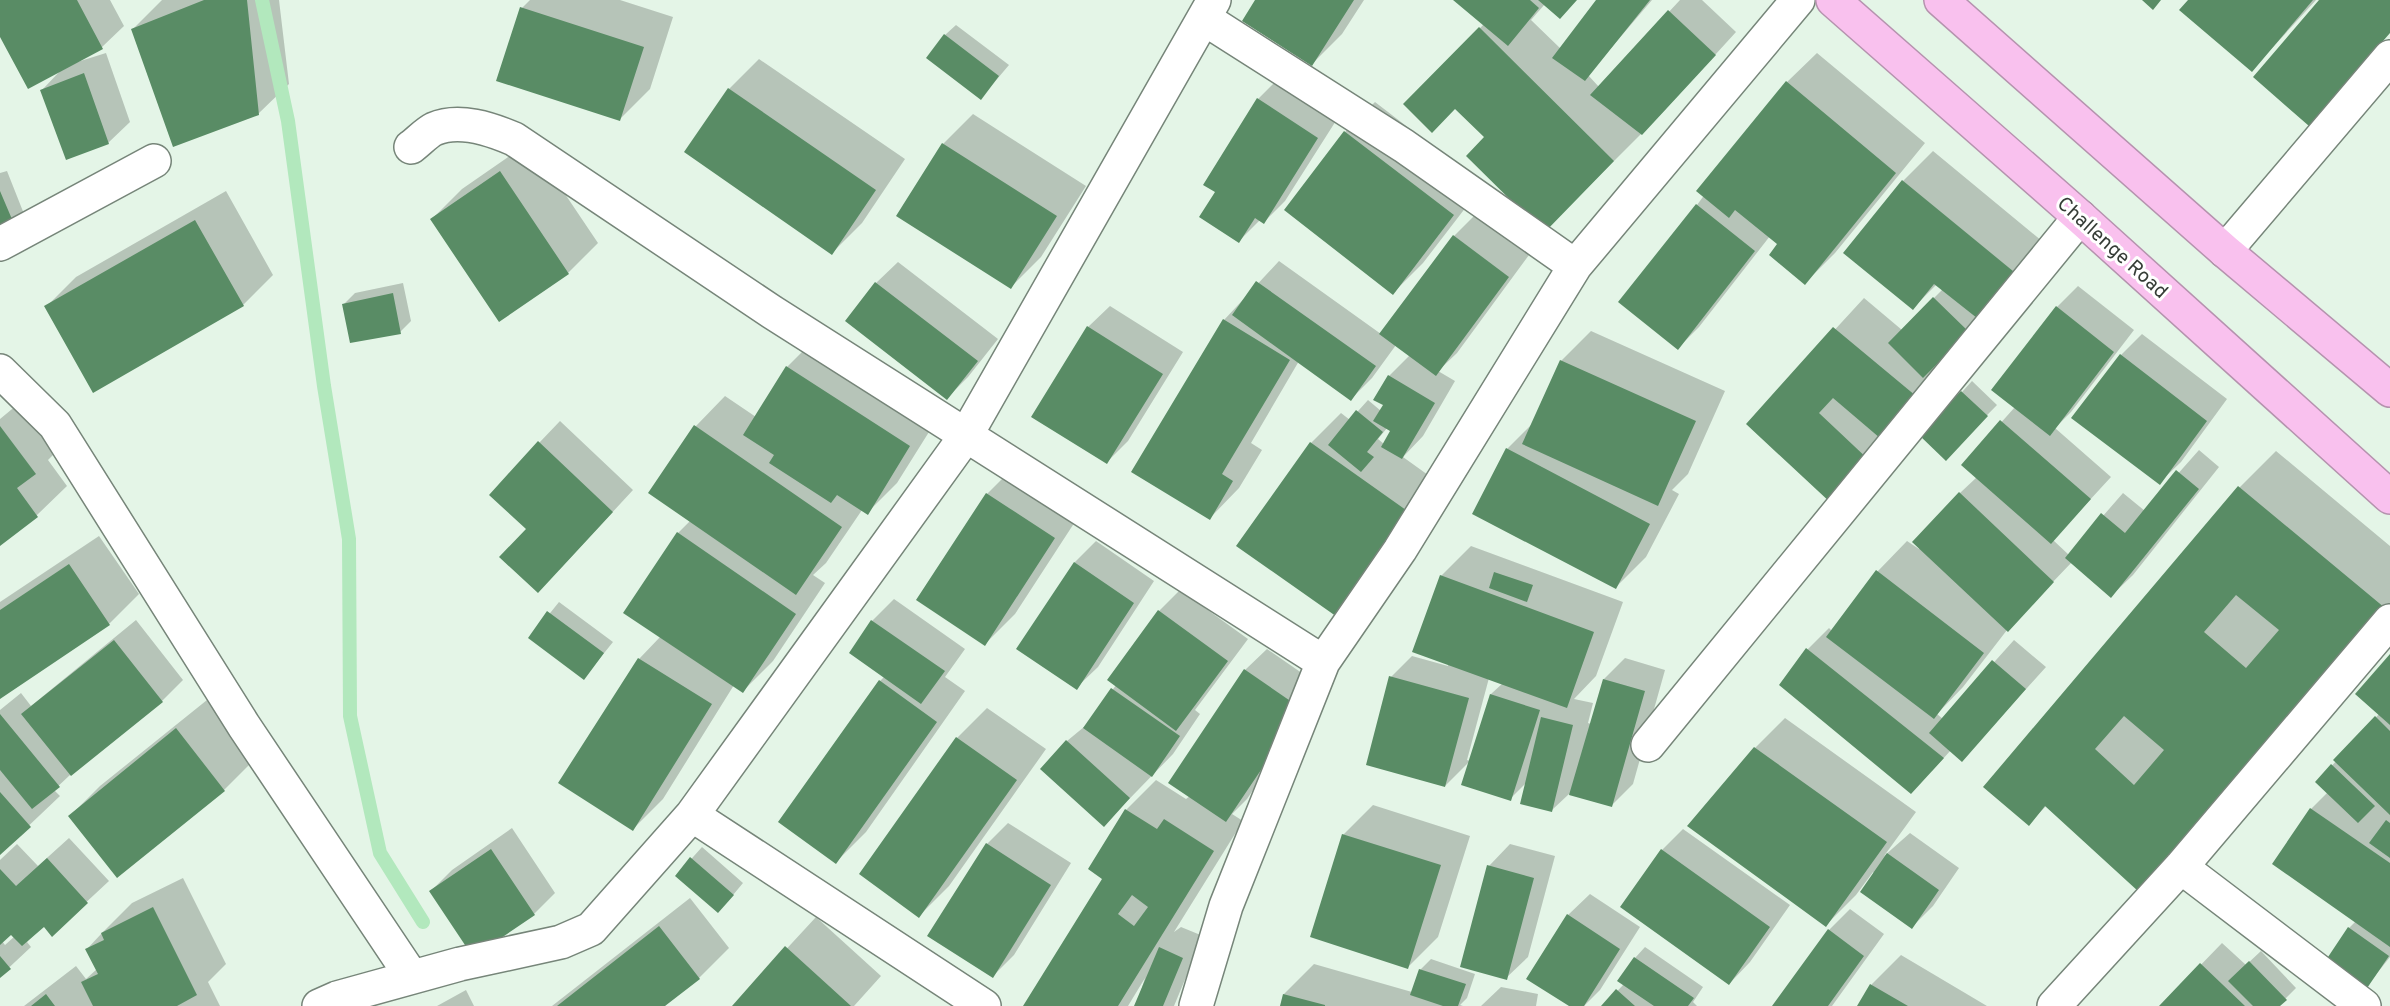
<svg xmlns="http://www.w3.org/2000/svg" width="2390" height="1006" font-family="Overpass,sans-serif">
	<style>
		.shadow { fill: #0003; fill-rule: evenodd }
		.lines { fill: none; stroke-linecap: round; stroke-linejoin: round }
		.stream { stroke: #b2e8bd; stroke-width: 14 }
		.building { fill: #598c65; fill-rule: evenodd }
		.minor-casing { stroke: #768579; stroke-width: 36 }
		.highway-casing { stroke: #b593ae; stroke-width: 36 }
		.minor { stroke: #fff; stroke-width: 33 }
		.highway { stroke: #f9c1ee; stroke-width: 33 }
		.labels { text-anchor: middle; stroke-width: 6; stroke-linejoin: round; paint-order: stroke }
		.street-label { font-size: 20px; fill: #363d37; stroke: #fff }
	</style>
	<rect width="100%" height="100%" fill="#e4f5e7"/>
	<!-- shadow -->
	<path class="shadow" d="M0,0H110L124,26L102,47L74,63L106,53L130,122L108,143L42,90L61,70L0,34Z
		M162,0H279L289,84L258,114L132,30Z
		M530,0H620L673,17L650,89L620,119L522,8Z
		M1257,0H1364L1342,34L1312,64Z
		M1456,0H1577L1545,4L1531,20L1561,49L1598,0H1652L1588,75L1599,87L1680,0H1702L1736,32L1663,112L1544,231L1486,137L1455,108L1406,104L1484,24Z
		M2190,0H2316L2252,70Z
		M956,25L1009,65L981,98L945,35Z
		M1817,53L1925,143L1835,253L1805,283L1779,244L1770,236L1699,327L1678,348L1697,205L1787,82Z
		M759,59L905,159L862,223L832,253L729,89Z
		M1279,78L1339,116L1285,201L1264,222L1260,220L1239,241L1217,192L1258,99Z
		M1375,102L1483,185L1423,263L1393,293L1286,210L1345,132Z
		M973,114L1086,186L1041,257L1011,287L943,144Z
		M530,142L598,243L568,273L432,219L462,189Z
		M1933,151L2048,246L1938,360L1951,371L1862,473L1748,424L1864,298L1902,330L1943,289L1937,284L1913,308L1845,253L1903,181Z
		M7,171L26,219L0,236V173Z
		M226,191L273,275L243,305L46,307L76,277Z
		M1475,215L1529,255L1457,353L1438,371L1455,381L1423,436L1403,457L1442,485L1340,617L1311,443L1341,413L1350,420L1368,400L1381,411L1385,405L1389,376L1410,355L1396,345L1372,378L1351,399L1299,361L1251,443L1262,450L1239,488L1210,518L1133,471L1224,320L1279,261L1381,334L1454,236ZM1387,428L1392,431L1384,444L1378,439Z
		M898,262L998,339L968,377L947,398L847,321L876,283Z
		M403,283L411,321L400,332L344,304L355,293Z
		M2078,286L2134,330L2071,412L2055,428L2111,477L2053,540L2069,555L2123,493L2145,511L2199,450L2219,467L2133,575L2111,596L2072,562L2007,630L1963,687L1937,714L1943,719L2014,640L2046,667L1962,760L1951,750L1932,771L1781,685L1808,649L1829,628L1832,631L1878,571L1907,541L1919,549L1960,493L1977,477L1963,465L2015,407L2057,307Z
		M1110,306L1183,352L1128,441L1107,462L1033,417L1088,327Z
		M1591,331L1725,391L1688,474L1672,490L1679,494L1646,557L1616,587L1507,449L1533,423L1561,361Z
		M2142,334L2227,399L2181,462L2159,483L2121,355Z
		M817,337L939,416L897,483L867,513L862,510L826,563L813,575L825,583L773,661L743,691L734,685L663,799L633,829L560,783L639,659L661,636L678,533L690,521L650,493L696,426L725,396L756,417L787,367Z
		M1972,381L1997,405L1945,458L1962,392Z
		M29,395L65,443L48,460L67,486L37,515L0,544V419Z
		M560,421L633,490L559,570L528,529L539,443Z
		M2276,451L2390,546V608L2175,854L2046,806L2029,824L2239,488Z
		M1017,464L1084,508L1015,614L985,644L987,494Z
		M99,536L139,594L109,624L0,697V602Z
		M1096,541L1154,581L1098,667L1076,688L1018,648L1075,562Z
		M1471,546L1623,602L1596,676L1574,699L1593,703L1588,723L1591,724L1604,679L1625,658L1665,670L1633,784L1611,806L1569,794L1552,810L1526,783L1510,799L1470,761L1445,786L1391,677L1412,656L1448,666L1441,576ZM1489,678L1503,683L1491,694L1470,761L1467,760Z
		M1180,590L1248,639L1195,710L1200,714L1173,754L1104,825L1067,741L1090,722L1116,685L1159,611Z
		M894,599L965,649L945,677L965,691L866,832L836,862L880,681L885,676L851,652L872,621Z
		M559,602L613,642L584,678L530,638Z
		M136,620L183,680L162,701L70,775L54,790L60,796L0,853V710L21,693L31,706Z
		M1267,649L1322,687L1247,799L1232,814L1243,821L1174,932L1181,927L1203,936L1174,1006H1136L1145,978L1128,1006H1024L1104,878L1090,869L1126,810L1156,780L1186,799L1190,796L1245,670Z
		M2390,656V957L2362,992L2349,928L2356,921L2274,863L2311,809L2328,792L2317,782L2379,714Z
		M207,700L254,760L224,790L117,876L70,816L100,786Z
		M987,708L1046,749L949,886L919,916L957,738Z
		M1785,718L1916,812L1884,856L1910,833L1959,868L1933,906L1912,927L1873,872L1856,895L1826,925L1689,826L1755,748Z
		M1373,805L1470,836L1438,937L1408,967L1343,835Z
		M1008,823L1071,863L1014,955L993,976L987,844Z
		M512,828L555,893L534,914L431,891L452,870Z
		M1683,829L1790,905L1750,962L1729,984L1662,850Z
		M69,838L109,881L52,934L44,924L27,942L31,947L0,976V860L17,844L38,866ZM12,932L15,936L5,945L2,941Z
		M1510,844L1555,856L1528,957L1506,978L1489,866Z
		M702,847L743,883L728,901L677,875Z
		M183,878L226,964L208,982L220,1006H24L76,966L86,979L97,969L87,949L102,933L132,903Z
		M1590,894L1640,927L1600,990L1584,1006H1571L1568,915Z
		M690,898L729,948L699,978L662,1006H552Z
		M1850,909L1884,934L1832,1006H1773L1829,930Z
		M816,917L881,976L854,1006H734Z
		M2222,943L2246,965L2261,951L2296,988L2278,1006H2161Z
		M1645,947L1703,987L1693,1002L1697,1006H1603L1624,984L1635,958Z
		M1901,955L1987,1006H1859L1872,984Z
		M1431,959L1475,974L1467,998L1460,1005L1463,1006H1281L1284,994L1314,964L1412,992L1420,970Z
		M1501,987L1538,994L1536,1006H1481Z
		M466,990L474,1006H437Z"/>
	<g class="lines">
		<!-- stream -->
		<path class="stream" d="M262,0L288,121L324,386L349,539L350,716L380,853L423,922"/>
	</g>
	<!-- building -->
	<path class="building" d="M0,0H77L103,49L28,89L0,37Z
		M204,0H247L259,115L173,147L131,29Z
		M1255,0H1354L1312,66L1242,21Z
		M1453,0H1530L1539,8L1508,46Z
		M1538,0H1577L1560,19Z
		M1596,0H1650L1585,81L1552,58Z
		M2142,0H2161L2153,10Z
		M2188,0H2313L2252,72L2179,10Z
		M2319,0H2390V33L2309,126L2253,77Z
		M520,7L644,47L620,121L496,81Z
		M1668,10L1716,55L1642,135L1590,95Z
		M1479,27L1614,161L1544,233L1466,156L1484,137L1455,109L1432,133L1403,104Z
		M944,34L999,76L981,100L926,58Z
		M84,73L109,144L66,160L40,90Z
		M1786,81L1896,173L1805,285L1769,255L1777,244L1735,210L1729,218L1696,191Z
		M728,88L876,190L832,255L684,152Z
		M1257,98L1318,138L1264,224L1255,218L1239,243L1199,217L1215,192L1203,185Z
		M1344,131L1454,215L1393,295L1284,210Z
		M942,143L1057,216L1011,289L896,216Z
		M500,171L569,274L499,322L430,219Z
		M1902,180L2019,276L1982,322L1934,284L1913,310L1843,253Z
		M0,191L17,231L0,238Z
		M1696,204L1755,251L1678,350L1618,302Z
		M195,220L244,306L93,393L44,306Z
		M1453,235L1509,277L1436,376L1379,334Z
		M1256,281L1376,366L1351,401L1232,315Z
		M875,282L978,361L947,400L845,321Z
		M393,293L401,334L350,343L342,304Z
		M1933,297L1969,332L1923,378L1888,343Z
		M2056,306L2114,352L2050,436L1991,390Z
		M1223,319L1290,360L1222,474L1233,481L1210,520L1131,472Z
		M1087,326L1163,374L1107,464L1031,417Z
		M1833,327L1922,401L1887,444L1833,398L1819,413L1871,462L1832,504L1746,424Z
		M2120,354L2207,421L2160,485L2071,418Z
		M1560,360L1696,421L1658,506L1522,444Z
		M786,366L910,446L868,515L837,495L831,503L769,463L774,455L743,435Z
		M1388,375L1435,403L1402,459L1381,447L1390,431L1373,421L1383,405L1373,400Z
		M1961,391L1988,416L1946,461L1919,435Z
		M1356,410L1383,432L1367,452L1374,457L1361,472L1328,445Z
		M2000,420L2091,499L2051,544L1961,465Z
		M694,425L842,527L796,595L648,493Z
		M0,426L36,474L17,488L38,517L0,546Z
		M538,441L613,512L538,593L499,557L526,529L489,495Z
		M1310,442L1413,515L1340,619L1236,546Z
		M1506,448L1650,524L1616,589L1472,514Z
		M2176,470L2199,489L2111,598L2065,558L2101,513L2125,533Z
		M2238,486L2385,608L2139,892L2045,806L2029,826L1983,787ZM2236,595L2279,630L2246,668L2204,632ZM2124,716L2164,750L2134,785L2095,749Z
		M1959,492L2054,582L2008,632L1912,542Z
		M986,493L1055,538L985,646L916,600Z
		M677,532L796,614L743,693L623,613Z
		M1074,562L1134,603L1077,690L1016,649Z
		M69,564L110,625L0,699V610Z
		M1876,570L1984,653L1934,719L1826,637Z
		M1494,572L1533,585L1527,602L1489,588Z
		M1440,575L1594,632L1567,708L1412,652Z
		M1158,610L1228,661L1176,731L1107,680Z
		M547,611L604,653L584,680L528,638Z
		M871,620L945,671L921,704L849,653Z
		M114,640L163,702L71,776L21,714Z
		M1806,648L1944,758L1911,794L1779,685Z
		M2390,654V725L2355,694Z
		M638,658L712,704L633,831L558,783Z
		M1992,660L2026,689L1962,762L1929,733Z
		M1244,669L1302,709L1226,822L1168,783Z
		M1389,676L1469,698L1445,787L1366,765Z
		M1603,679L1645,691L1612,807L1569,795Z
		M879,680L937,722L836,864L778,822Z
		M1111,688L1180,736L1152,777L1083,728Z
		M1490,694L1540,710L1511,801L1461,785Z
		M0,714L60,787L32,809L0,770Z
		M2375,716L2390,731V815L2333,760Z
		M1541,717L1573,725L1552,812L1520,804Z
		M176,728L225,791L117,878L68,816Z
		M956,737L1017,780L919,918L859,874Z
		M1066,740L1130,798L1104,827L1040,769Z
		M1754,747L1887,842L1826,927L1687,826Z
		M2331,764L2375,806L2358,823L2315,782Z
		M0,792L31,827L0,855Z
		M2310,808L2390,863V947L2272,864Z
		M1125,809L1157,829L1164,819L1214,851L1118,1006H1023L1102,879L1088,869ZM1132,895L1148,907L1134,926L1118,914Z
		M2386,820L2390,823V858L2369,843Z
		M1342,834L1441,865L1408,969L1310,937Z
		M986,843L1051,885L993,978L927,936Z
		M491,849L535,915L473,957L429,891Z
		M1661,849L1770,927L1729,985L1620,907Z
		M1887,853L1939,890L1912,929L1860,892Z
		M690,857L734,895L718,913L675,876Z
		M47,858L88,903L52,937L44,927L22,946L11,935L0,945V869L16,886Z
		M1487,865L1534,878L1507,980L1460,967Z
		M153,907L197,995L177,1006H93L81,982L98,974L85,949L104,940L101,933Z
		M1567,914L1620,949L1584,1006H1569L1526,979Z
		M659,926L700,979L665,1006H557Z
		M2348,927L2389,956L2363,994L2322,966Z
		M1828,929L1864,956L1828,1006H1772Z
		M785,946L851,1006H732Z
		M1159,947L1183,958L1163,1006H1134Z
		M0,956L11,969L0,978Z
		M1634,957L1694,998L1688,1006H1654L1617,981Z
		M2249,961L2287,1000L2280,1006H2253L2228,981Z
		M2200,963L2245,1006H2159Z
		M1419,969L1466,984L1458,1006H1443L1410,995Z
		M1870,984L1908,1006H1857Z
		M1616,989L1635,1006H1601Z
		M46,994L55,1006H31Z
		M1283,994L1325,1005V1006H1280Z"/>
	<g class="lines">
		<defs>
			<path id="minor" d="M1205,19L1404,146L1575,266
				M411,147C418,142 426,133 434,129C459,118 491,129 514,139L772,312L1323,662
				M0,244L154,161
				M2225,251L2390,57
				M0,371L55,425L244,726L412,977
				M1648,745L2080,217
				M692,815L984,1006
				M2181,867L2364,1006
				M319,1006L337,998L460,964L561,942L591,929L692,815L965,437L1214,0
				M1196,1006L1226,906L1323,662L1400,550L1575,266L1798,0
				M2054,1006L2181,867L2390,621"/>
			<path id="highway" d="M1833,0L2080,217L2390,497
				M1941,0L2225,251L2390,390"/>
		</defs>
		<!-- minor casing -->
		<use href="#minor" class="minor-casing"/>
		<!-- highway casing -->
		<use href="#highway" class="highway-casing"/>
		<!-- minor -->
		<use href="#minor" class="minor"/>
		<!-- highway -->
		<use href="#highway" class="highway"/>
	</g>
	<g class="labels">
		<!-- street labels -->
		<g class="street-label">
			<text transform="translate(2113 247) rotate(42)" y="7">Challenge Road</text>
		</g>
	</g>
</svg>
